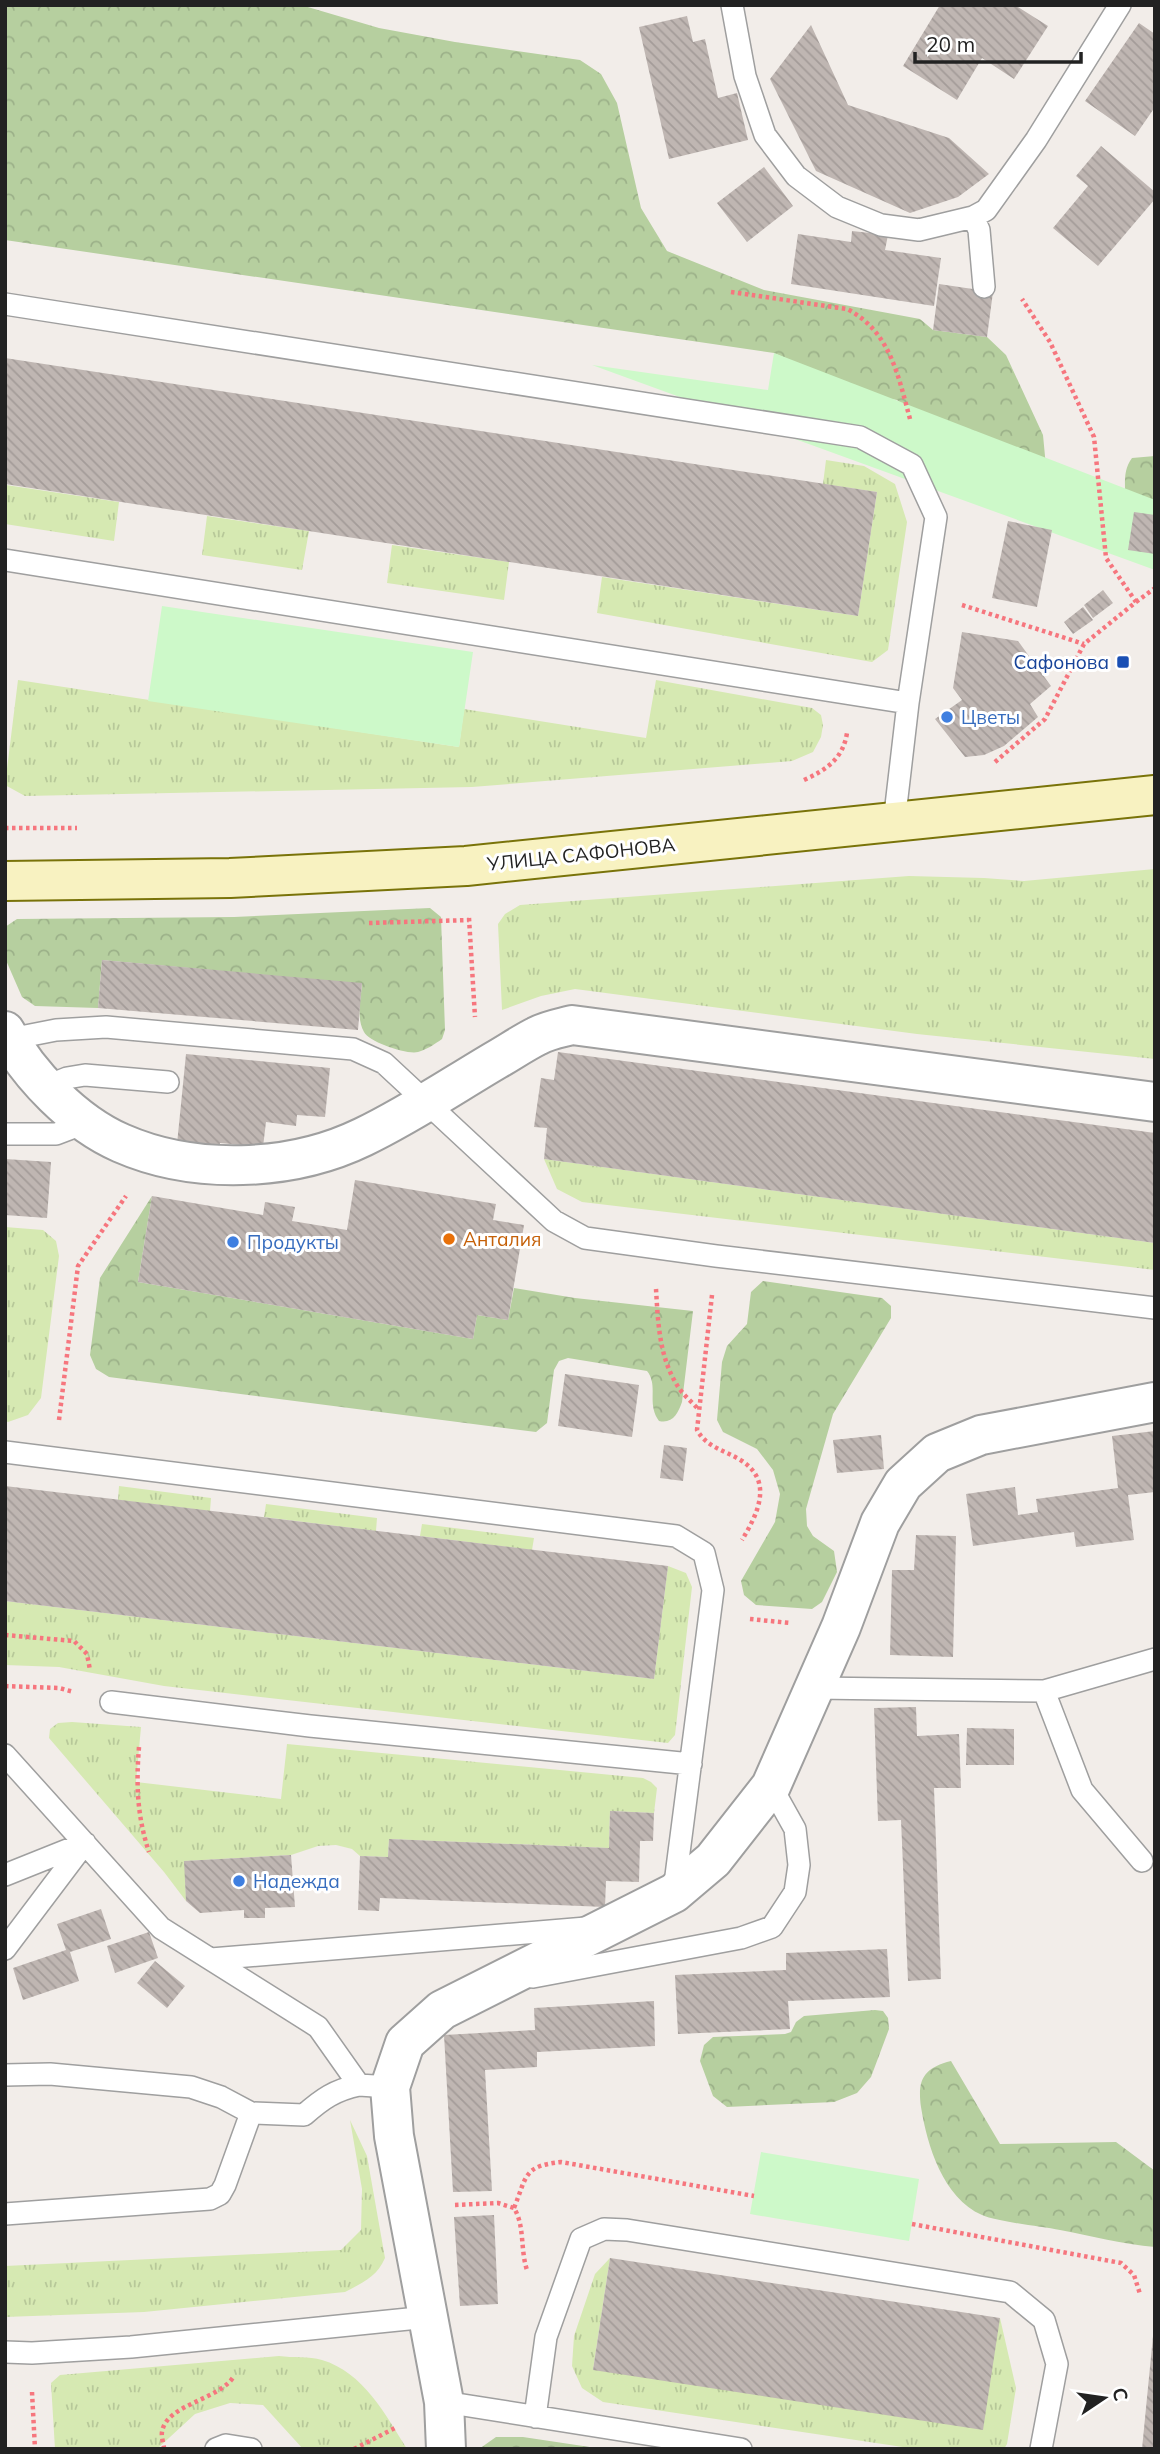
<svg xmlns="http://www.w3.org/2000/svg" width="1160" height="2454" font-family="Mulish,sans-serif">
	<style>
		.grass { fill: url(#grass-tufts) }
		.forest { fill: url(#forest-crowns) }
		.park { fill: #cdf9c9 }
		.building { fill: url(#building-back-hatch) }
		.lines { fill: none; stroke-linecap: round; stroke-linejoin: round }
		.lane-casing { stroke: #9f9f9f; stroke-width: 24 }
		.street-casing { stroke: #9f9f9f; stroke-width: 42 }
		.secondary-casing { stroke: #797309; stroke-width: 42 }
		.path { stroke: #f6767e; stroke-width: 4.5; stroke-dasharray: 3.5 3.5; stroke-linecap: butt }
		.lane { stroke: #fff; stroke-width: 21 }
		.street { stroke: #fff; stroke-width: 38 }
		.secondary { stroke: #f8f2c1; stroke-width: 38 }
		.transit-dot { fill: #1a4fb4; stroke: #fff; stroke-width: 2.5 }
		.shop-dot { fill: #3f7fe0; stroke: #fff; stroke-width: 2.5 }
		.food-dot { fill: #e8710a; stroke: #fff; stroke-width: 2.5 }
		.labels { text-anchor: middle; stroke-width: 6; stroke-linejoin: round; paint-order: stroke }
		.transit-label { font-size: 19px; fill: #164399; stroke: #fff; text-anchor: end }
		.shop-label { font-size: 19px; fill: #366cbe; stroke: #fff; text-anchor: start }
		.street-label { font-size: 19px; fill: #222; stroke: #fff }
		.food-label { font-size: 19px; fill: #c56008; stroke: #fff; text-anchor: start }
	</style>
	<defs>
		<pattern id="grass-tufts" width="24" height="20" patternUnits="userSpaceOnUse" patternTransform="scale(1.75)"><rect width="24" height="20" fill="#d6e9b2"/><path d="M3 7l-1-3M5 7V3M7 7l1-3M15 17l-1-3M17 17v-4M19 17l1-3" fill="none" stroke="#b7c899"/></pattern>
		<pattern id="forest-crowns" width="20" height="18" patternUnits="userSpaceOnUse" patternTransform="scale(1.75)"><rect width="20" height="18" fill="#b6cf9f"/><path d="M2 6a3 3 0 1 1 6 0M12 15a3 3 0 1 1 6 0" fill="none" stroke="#9cb189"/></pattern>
		<pattern id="building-back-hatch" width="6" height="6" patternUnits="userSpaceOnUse" patternTransform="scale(1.75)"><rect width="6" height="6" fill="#bfb6b2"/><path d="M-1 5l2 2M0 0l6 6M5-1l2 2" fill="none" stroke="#a49c99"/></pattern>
	</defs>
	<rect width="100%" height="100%" fill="#f2ede9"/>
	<!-- grass -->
	<path class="grass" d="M826,460L864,466L895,484L907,522L888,650L872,662L597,613L602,577L858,616L877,492L823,484Z
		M6,485L119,502L114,541L5,524Z
		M207,516L309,531L302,570L202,555Z
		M392,545L509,562L504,600L387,583Z
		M18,680L459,747L464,709L646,738L656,680L812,708L821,715L823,725L821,737L813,752L792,761L472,787L25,796L5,785Z
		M1155,869V1059L917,1034L575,989L541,996L502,1010L498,924L505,914L520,905L909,876L984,878L1024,881Z
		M544,1159L1155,1243V1270L582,1202L557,1189Z
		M5,1227L43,1230L56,1241L59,1256L41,1398L28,1415L8,1422L5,1421Z
		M119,1486L211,1498L210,1511L118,1500Z
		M266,1504L377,1518L376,1531L264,1517Z
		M422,1524L534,1538L532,1550L420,1536Z
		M668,1566L686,1573L692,1587L675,1735L668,1743L164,1686L59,1667L5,1665V1601L654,1679Z
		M72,1722L141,1727L136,1782L281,1799L287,1744L643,1778L651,1782L657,1788L654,1813L610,1811L609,1848L389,1839L388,1857L360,1856L352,1849L336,1845L318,1846L291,1855L185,1861L186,1901L164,1872L49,1738L50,1729L58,1723Z
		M350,2120L367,2156L385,2258C377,2277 362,2283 345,2292L144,2312L5,2317V2266L341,2250L361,2230L362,2189Z
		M610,2258L593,2370L1000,2318L1016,2388L1007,2444L1004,2449H916L603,2402L582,2388L572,2366L574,2336L595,2274Z
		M279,2356C293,2358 309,2356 322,2360C363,2372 386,2415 407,2449H303L263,2405L230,2403L195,2414L157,2449H55L51,2383L60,2375Z"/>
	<!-- forest -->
	<path class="forest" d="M5,5H301L379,28L455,42L580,60L601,74L617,103L641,208L667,251L764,290L920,319L933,330L987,337L1006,355L1043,435L1052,530L1018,496L897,400L869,395L774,353L5,240Z
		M1155,456V506L1125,493C1125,479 1124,469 1132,458Z
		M430,908L441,917L445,1030L442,1039C435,1044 426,1050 418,1052C407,1055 369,1042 364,1032C356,1018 361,999 362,984L102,960L98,1008L35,1006L22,997L5,958V927L17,919L234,917Z
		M152,1196L138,1282L473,1339L477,1315L508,1320L514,1288L575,1298L693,1311L682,1402C678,1413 673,1424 659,1421C646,1403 659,1386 647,1371L568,1358L559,1361L554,1370L547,1423L536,1432L109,1377L96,1369L90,1355L100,1278Z
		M763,1281L882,1298L891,1306V1318L833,1414L806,1509L807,1526L813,1536L834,1551L837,1572L822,1602L812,1609L756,1605L744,1595L741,1581L775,1522L780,1494L773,1470L757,1449L723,1432L717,1420L722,1362L727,1346L747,1324L751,1292Z
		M875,2010L883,2011L888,2018L889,2029L871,2077L857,2093L834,2102L727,2107L713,2096L700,2061L704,2045L713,2037L785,2034L791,2032L796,2022L804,2016Z
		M951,2061L1000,2144L1116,2142L1155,2171V2247C1123,2244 1091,2236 1060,2230C1040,2226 998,2222 982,2215C943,2198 927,2145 921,2107C917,2079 924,2068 951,2061Z
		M496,2437H523L603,2449H479Z"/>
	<!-- park -->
	<path class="park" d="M774,353L1155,500V570L592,365L768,390Z
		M162,606L473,652L459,747L148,701Z
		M761,2152L919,2179L909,2241L750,2214Z"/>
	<!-- building -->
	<path class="building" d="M940,5H1015L1048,26L1014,79L982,58L957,100L903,66Z
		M687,16L693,42L705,39L718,98L737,93L748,140L669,159L639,27Z
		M1139,23L1155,34V107L1135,136L1085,101Z
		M811,25L848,105L949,138L989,174L958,197L910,213L816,171L770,79Z
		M1101,146L1155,192V199L1098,266L1053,228L1088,186L1076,176Z
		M764,167L793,206L747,242L717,203Z
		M852,231L888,235L885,250L941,258L934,306L791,284L798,234L851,242Z
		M939,284L993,292L987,337L933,330Z
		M5,358L877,492L858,616L5,484Z
		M1134,512L1155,515V554L1128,550Z
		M1008,521L1052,530L1037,607L992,598Z
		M1103,590L1113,603L1093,618L1084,605Z
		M1083,607L1093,620L1073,634L1064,622Z
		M962,632L1018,641L1051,686L1030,704L1038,717L1004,746L984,755L965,757L935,719L962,700L953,688Z
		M102,960L362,983L358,1030L98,1008Z
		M558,1052L1155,1133V1243L544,1159L547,1128L534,1127L541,1078L554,1080Z
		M186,1054L330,1068L325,1117L297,1115L296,1126L266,1122L263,1147L220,1143L219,1149L177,1144Z
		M5,1159L51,1162L47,1218L5,1215Z
		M355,1180L496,1204L493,1220L524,1225L508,1320L477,1315L473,1339L138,1282L152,1196L263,1215L265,1202L295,1207L292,1221L347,1230Z
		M565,1374L639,1385L632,1437L558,1426Z
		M1155,1431V1492L1128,1495L1134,1540L1076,1547L1074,1532L973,1546L966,1494L1015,1487L1018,1515L1038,1512L1036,1499L1118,1488L1112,1436Z
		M881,1435L884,1469L837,1473L833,1440Z
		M664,1445L687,1448L683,1481L660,1478Z
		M5,1486L668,1566L654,1679L5,1601Z
		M916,1535L956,1536L953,1657L890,1655L892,1570H914Z
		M916,1707L917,1736L959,1734L961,1788H934L941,1979L908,1981L901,1820L878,1821L874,1708Z
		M967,1728L1014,1729V1765H966Z
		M610,1811L654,1813L653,1841H640L639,1882L606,1881L605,1907L380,1898L379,1911L358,1910L360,1856L388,1857L389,1839L609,1848Z
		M291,1855L295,1907L265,1908V1918H244V1910L200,1913L186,1901L184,1861Z
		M101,1909L111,1939L70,1952L79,1981L23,2000L13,1968L66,1950L57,1924Z
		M149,1932L158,1958L115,1973L107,1946Z
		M887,1949L890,1997L788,2001L790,2029L678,2034L675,1975L786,1970V1953Z
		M155,1961L185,1986L167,2008L137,1983Z
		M654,2001L655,2046L537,2052V2067L485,2070L492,2191L453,2192L444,2035L535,2030L534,2008Z
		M494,2215L498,2304L460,2306L454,2217Z
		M610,2258L1000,2318L983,2430L593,2370Z
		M1153,2336H1155V2449H1142Z"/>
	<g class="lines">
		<defs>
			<path id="lane" d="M732,5L745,76L765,135L796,176L837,207L881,225L919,230L973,217L986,210L1036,140L1120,5
				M973,217L979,230L984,287
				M5,304L860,437L912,465L936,517L908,703
				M5,560L908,703L894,823
				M5,1040L56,1030L106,1027L353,1049L384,1063L554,1221L585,1238L716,1256L1155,1308
				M45,1087L67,1078L85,1075L168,1082
				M5,1134H56L85,1123
				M5,1452L676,1536L704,1553L713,1590L674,1891
				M815,1688L1044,1691L1082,1790L1142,1861
				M1044,1691L1155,1659
				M111,1702L310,1726L691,1764
				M5,1755L161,1928L318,2027L359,2085L390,2087
				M5,1875L85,1843L5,1949
				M211,1959L586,1928
				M533,1977L741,1938L772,1927L795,1892L799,1865L795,1829L771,1786
				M5,2075L50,2074L191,2087L221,2097L251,2113L304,2115C322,2099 335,2090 359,2085
				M5,2214L210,2199L220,2194L225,2185L251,2113
				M5,2352L32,2353L131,2347L428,2317
				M444,2402L741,2449
				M535,2417L546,2337L581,2239L604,2229L627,2230L1010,2292L1044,2320L1057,2364L1041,2449
				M216,2449L226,2445L251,2449"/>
			<path id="street" d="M5,1031C28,1075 75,1123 121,1143C194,1175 291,1172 363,1137C409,1115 452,1086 496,1060C510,1052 523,1043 537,1036C548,1030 561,1028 572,1025L1155,1102
				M446,2449L444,2402L394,2136L390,2087L405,2043L442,2010L674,1893L713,1860L771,1786L841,1627L880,1523L903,1484L937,1453L981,1435L1155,1402"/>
			<path id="secondary" d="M5,881L230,878L466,866L1155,795"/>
		</defs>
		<!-- lane casing -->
		<use href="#lane" class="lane-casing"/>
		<!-- street casing -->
		<use href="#street" class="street-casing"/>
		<!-- secondary casing -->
		<use href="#secondary" class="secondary-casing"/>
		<!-- path -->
		<path class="path" d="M731,292L847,309C890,331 898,375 910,419
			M1136,602L1155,588
			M962,605L1084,644
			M995,762L1045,719L1084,644L1136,602L1106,558L1094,437L1050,342L1022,299
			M804,780C826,770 843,759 847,733
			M5,828H77
			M469,918L475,1017
			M369,923L469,920
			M656,1289C658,1322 659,1356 677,1385C682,1394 692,1402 699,1410
			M712,1295L697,1430C707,1448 725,1450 742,1461C774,1482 757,1515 742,1540
			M59,1420L78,1266L126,1196
			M750,1619L790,1623
			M5,1635L74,1641L87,1654L90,1670
			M5,1686L59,1688L74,1692
			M139,1747C136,1784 137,1816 149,1852
			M455,2205L498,2203L514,2208C525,2226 520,2249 527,2270
			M514,2208C527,2176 523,2166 561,2162L754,2196
			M912,2224L1121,2263L1134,2275L1140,2294
			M32,2392L35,2449
			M164,2449C164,2444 161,2437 162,2432C166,2404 220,2400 234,2376
			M354,2449L397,2427"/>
		<!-- lane -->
		<use href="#lane" class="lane"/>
		<!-- street -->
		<use href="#street" class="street"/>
		<!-- secondary -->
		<use href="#secondary" class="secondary"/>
	</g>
	<!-- markers -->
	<rect class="transit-dot" x="1116" y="655" width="14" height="14" rx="3.5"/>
	<g class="shop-dot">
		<circle cx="947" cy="717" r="7"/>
		<circle cx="233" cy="1242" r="7"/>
		<circle cx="239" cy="1881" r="7"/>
	</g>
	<circle class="food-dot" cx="449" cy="1239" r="7"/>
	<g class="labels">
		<!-- transit labels -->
		<g class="transit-label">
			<text x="1109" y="669">Сафонова</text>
		</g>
		<!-- shop labels -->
		<g class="shop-label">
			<text x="961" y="724">Цветы</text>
			<text x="247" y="1249">Продукты</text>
			<text x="253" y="1888">Надежда</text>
		</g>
		<!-- street labels -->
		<g class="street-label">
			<text transform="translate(581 854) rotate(-6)" y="7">УЛИЦА САФОНОВА</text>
		</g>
		<!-- food labels -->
		<g class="food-label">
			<text x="463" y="1246">Анталия</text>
		</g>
	</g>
	<!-- border -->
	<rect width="1160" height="2454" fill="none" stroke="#222222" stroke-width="14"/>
	<!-- north arrow -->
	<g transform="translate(1104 2398) rotate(77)" stroke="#ffffff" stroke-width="5" paint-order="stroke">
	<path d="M0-5L12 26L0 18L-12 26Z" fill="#222222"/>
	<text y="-10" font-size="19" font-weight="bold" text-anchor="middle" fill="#222222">С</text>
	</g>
	<!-- scale -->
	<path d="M915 52v10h166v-10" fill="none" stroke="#222222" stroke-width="3.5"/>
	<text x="926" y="52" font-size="21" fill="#222222" stroke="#ffffff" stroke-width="5" paint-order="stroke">20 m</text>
</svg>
